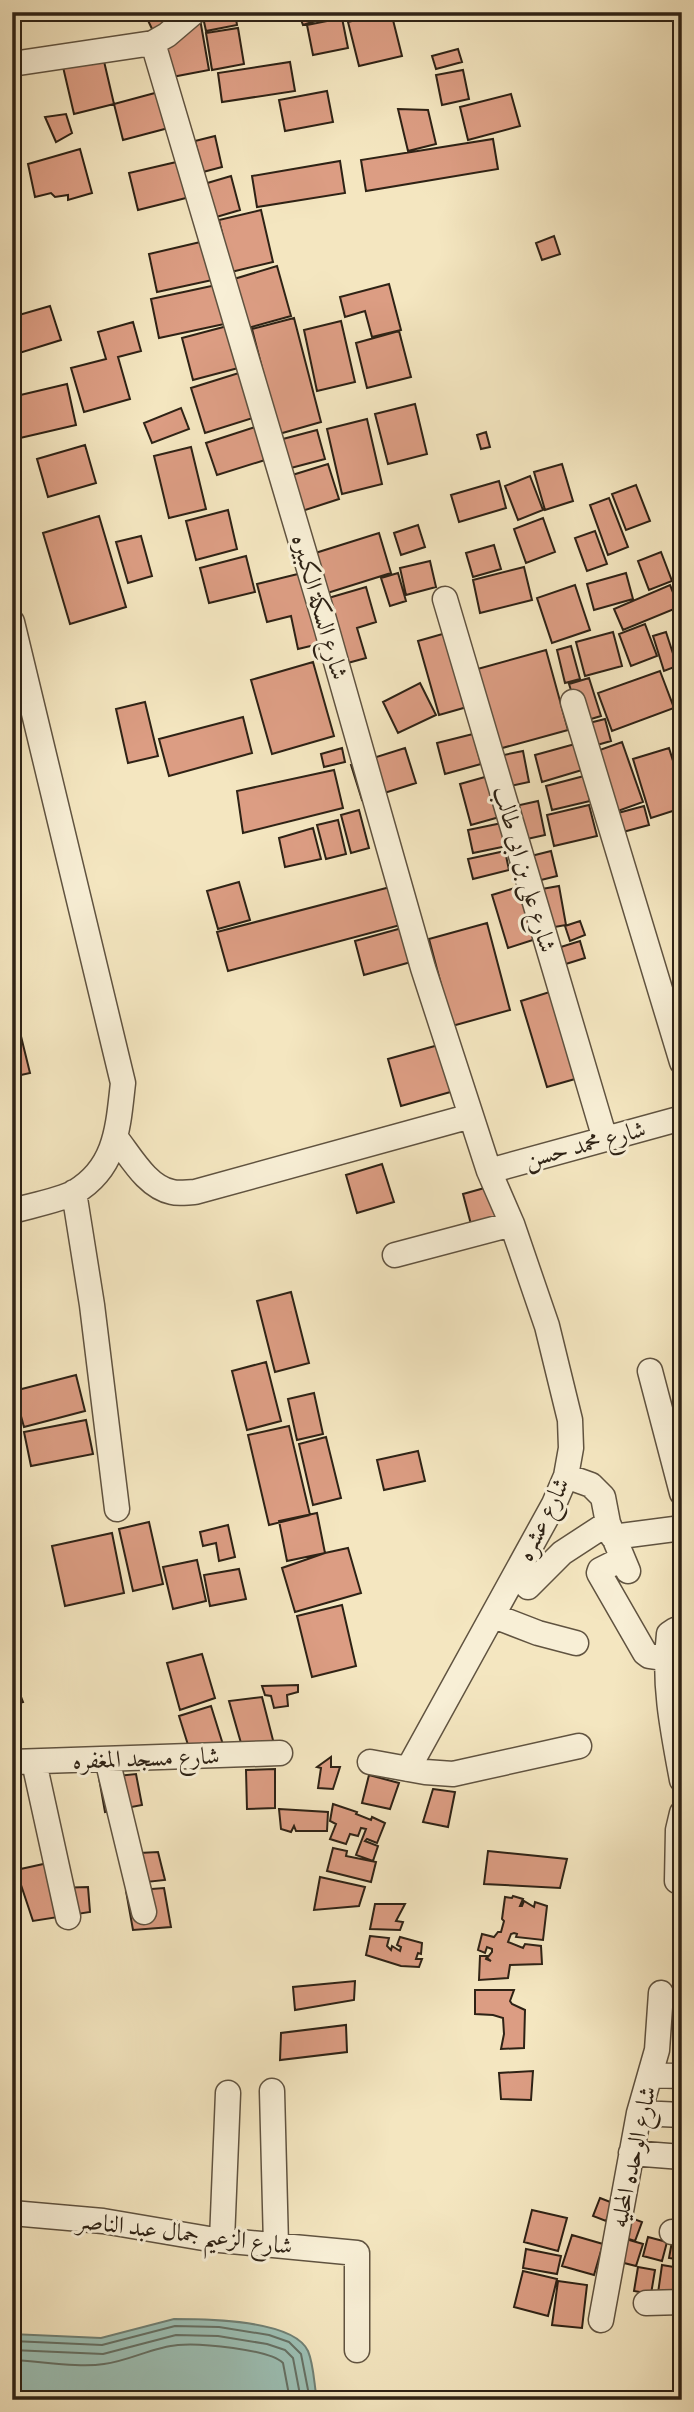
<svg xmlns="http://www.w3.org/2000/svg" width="694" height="2412" font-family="'Libre Bodoni',Amiri,serif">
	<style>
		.water { fill: #9cbfb4; stroke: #708074; stroke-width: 2 }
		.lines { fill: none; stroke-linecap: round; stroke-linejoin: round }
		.shore { stroke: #657064; stroke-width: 2 }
		.building { fill: #dc9d83; stroke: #2e2215; stroke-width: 2 }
		.minor-casing { stroke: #605340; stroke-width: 27 }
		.minor { stroke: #f8efd6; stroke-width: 24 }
		.labels { text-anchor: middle; stroke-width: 6; stroke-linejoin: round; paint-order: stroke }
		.street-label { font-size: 24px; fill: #2e2215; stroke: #f8efd6 }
	</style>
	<rect width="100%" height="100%" fill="#f4e6c0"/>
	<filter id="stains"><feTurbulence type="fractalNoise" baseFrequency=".00286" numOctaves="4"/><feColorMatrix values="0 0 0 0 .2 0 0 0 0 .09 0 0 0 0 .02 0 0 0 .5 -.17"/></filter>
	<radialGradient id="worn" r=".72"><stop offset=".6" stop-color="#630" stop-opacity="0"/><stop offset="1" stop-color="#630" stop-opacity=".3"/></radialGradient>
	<!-- water -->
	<path class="water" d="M174,2319C204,2319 293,2319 308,2351C314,2365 314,2385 317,2400H12V2334L101,2338Z"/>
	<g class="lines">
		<!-- shore -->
		<path class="shore" d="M12,2341L102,2345L175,2326L219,2327L269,2335L289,2342L301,2354L310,2400
			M12,2350L103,2354L176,2335L218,2336L267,2344L285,2350L293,2358L301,2400
			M12,2360C40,2361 78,2368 104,2364C129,2361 153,2347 178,2345C199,2343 269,2349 283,2363L290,2400"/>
	</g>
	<!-- building -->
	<path class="building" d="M144,12H184L153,31Z
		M208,12H235L237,25L206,31L203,17Z
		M298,12H332L333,15L303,25Z
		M387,12H391L402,56L359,66L348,22Z
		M342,18L348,48L313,55L307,25Z
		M200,19L209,70L172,77L166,44Z
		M238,28L244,64L212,70L206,33Z
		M458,49L462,62L436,69L432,56Z
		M103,57L114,104L74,114L63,67Z
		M290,62L295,91L222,102L218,73Z
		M463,70L469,99L442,105L436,75Z
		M166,90L176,126L123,140L114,104Z
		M327,91L333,122L285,131L279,100Z
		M511,94L520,126L468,140L460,107Z
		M398,109L428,110L436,144L408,151Z
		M66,114L72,133L56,142L45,117Z
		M215,136L222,167L203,172L195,141Z
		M493,139L498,169L366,191L361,160Z
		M80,149L92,193L68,200V195L55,197L51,193L35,197L28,164Z
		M185,160L194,196L138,210L129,173Z
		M340,161L345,193L257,207L252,176Z
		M231,176L240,210L213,218L204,184Z
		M261,210L273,262L231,272L219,220Z
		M554,236L560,254L542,260L536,243Z
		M209,240L217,279L157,292L149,254Z
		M277,266L291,316L248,328L234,279Z
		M221,284L229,323L159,338L151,299Z
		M389,284L401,330L372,337L365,311L345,317L340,297Z
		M50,306L61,340L13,355L12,317Z
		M294,318L321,422L279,434L252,329Z
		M341,321L355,382L317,391L304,330Z
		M133,322L141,351L118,357L130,399L84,412L71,368L106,359L98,332Z
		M231,325L242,367L193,380L182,338Z
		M399,331L411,377L367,388L356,343Z
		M242,372L256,417L205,433L191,388Z
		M67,384L76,425L20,438L12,397Z
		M415,404L427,454L388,464L375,414Z
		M181,408L189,429L152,443L144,423Z
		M367,419L382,484L342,494L327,429Z
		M255,427L265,460L217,475L206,443Z
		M317,430L325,459L287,469L279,440Z
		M486,432L490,447L481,449L477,435Z
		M85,445L96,483L48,497L37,459Z
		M191,447L206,509L169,518L154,456Z
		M328,464L339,499L299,512L289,476Z
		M562,464L573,501L545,510L534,472Z
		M530,476L543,510L518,520L505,486Z
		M499,481L506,508L459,522L451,495Z
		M636,485L650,521L626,530L612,494Z
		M609,498L628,547L608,555L590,505Z
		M228,510L237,549L196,560L186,521Z
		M99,516L126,607L70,624L43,533Z
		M543,518L555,552L526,563L514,529Z
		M418,525L425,547L401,555L394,533Z
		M595,531L607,564L587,571L575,538Z
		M379,533L391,573L321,595L309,555Z
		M141,536L152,576L128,583L116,542Z
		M494,545L501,569L473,577L466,553Z
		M661,552L672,581L649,590L638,561Z
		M246,556L255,592L209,603L200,568Z
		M430,561L436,587L406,595L400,568Z
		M524,567L532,600L480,613L473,580Z
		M302,573L319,644L298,649L291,616L267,622L257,584Z
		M398,573L406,601L390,606L381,578Z
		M626,573L633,599L594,610L587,584Z
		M575,585L590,630L552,643L537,598Z
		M670,585L679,607L623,630L614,609Z
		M366,587L376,622L357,628L366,658L344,664L325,599Z
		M645,624L657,656L631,666L619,634Z
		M613,632L622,666L585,676L576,642Z
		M666,632L677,666L664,671L653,636Z
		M446,633L467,707L439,715L418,641Z
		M571,646L580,679L565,683L557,650Z
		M546,650L568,730L495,750L474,670Z
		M313,662L334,736L272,754L251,680Z
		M660,671L674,708L612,731L598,693Z
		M589,678L601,716L581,722L569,684Z
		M420,683L436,715L398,733L383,702Z
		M145,702L158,756L128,763L116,709Z
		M243,717L252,753L169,776L159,739Z
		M605,719L611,741L583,749L577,726Z
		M473,734L481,764L445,774L437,743Z
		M622,742L643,802L604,816L583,756Z
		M575,744L582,770L542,782L535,755Z
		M342,748L345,762L324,767L321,754Z
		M405,748L416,783L362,800L351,765Z
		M669,748L682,790V808L651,818L633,759Z
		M523,751L529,782L501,788L494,757Z
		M334,770L343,808L243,833L237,791Z
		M492,775L503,816L471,825L460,784Z
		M584,776L590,801L552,810L546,786Z
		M538,801L545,835L518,841L511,807Z
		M589,805L597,836L554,846L547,815Z
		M644,806L649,825L608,836L603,817Z
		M359,810L369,848L351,853L341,815Z
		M338,820L346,854L326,859L317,825Z
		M502,823L507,846L473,853L468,830Z
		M313,828L321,859L285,867L279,838Z
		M505,851L509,870L473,879L468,859Z
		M551,851L557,876L529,883L523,858Z
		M239,882L250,920L218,929L207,891Z
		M525,885L542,937L508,948L492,895Z
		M394,886L404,924L228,971L217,932Z
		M559,886L566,925L543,929L536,890Z
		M580,921L585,935L570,941L565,926Z
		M487,923L510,1010L452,1026L429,939Z
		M402,928L411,962L364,975L355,941Z
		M580,941L585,958L553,968L548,951Z
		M556,990L582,1077L547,1087L521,1001Z
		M17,1020L30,1073L12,1077V1021Z
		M442,1044L454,1091L401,1106L388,1059Z
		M382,1164L394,1202L357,1213L346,1175Z
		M488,1187L498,1221L472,1228L463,1194Z
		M291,1292L309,1363L275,1372L257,1301Z
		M266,1362L281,1421L247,1430L232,1371Z
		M76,1375L85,1411L24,1427L14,1391Z
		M314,1393L323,1434L297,1440L288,1399Z
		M86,1420L93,1454L31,1466L24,1432Z
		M289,1426L310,1515L269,1525L248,1435Z
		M326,1437L341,1498L313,1505L299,1444Z
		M418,1451L425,1481L384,1490L377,1460Z
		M317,1513L325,1553L287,1561L279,1521Z
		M149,1522L163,1584L133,1591L119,1529Z
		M228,1525L235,1557L219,1561L216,1543L203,1546L200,1532Z
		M112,1533L124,1593L65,1606L52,1546Z
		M348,1548L361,1593L295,1612L282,1568L325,1553Z
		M197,1560L206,1601L173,1609L163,1567Z
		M239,1569L246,1599L210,1606L204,1575Z
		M342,1605L356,1666L312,1677L297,1616Z
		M202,1654L215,1698L180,1710L167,1663Z
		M12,1681H15L23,1702L12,1705Z
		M298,1685V1692L287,1695L288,1706L274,1708L271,1696L265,1695L262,1686Z
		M262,1697L275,1748L243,1750L229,1701Z
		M211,1706L225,1751L193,1761L179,1716Z
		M331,1757V1767H340L333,1789L318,1788L321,1768L317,1767Z
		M275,1769V1808L247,1809L246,1770Z
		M136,1774L142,1805L105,1812L99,1778Z
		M369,1775L399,1783L390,1809L362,1803Z
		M433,1789L455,1792L448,1827L423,1822Z
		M333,1804L357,1812L356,1814L371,1820L372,1817L385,1823L377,1843L367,1839L365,1841L378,1846L373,1861L356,1855L366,1829L361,1828L358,1836L350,1834L346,1844L330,1839L336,1824L330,1821Z
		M279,1809L328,1812L327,1831H296L294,1826L291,1832L281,1829Z
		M333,1848L347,1851L346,1856L376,1862L371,1882L327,1871Z
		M488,1851L567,1859L560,1888L484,1884Z
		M158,1852L165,1880L128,1884L120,1854Z
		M48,1863L55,1888L88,1887L90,1912L33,1921L16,1870Z
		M320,1877L365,1887L359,1906L314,1910Z
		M164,1888L171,1927L133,1930L126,1891Z
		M513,1896L523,1899L520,1906H522L524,1901L534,1907L535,1902L547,1906L543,1940L516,1937L517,1934L514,1933L511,1934L508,1942L523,1948L525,1944L541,1946L542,1964L510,1965L508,1978L479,1980L480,1956H487L486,1959L491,1961L487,1958L492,1952V1949L487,1947L485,1953L478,1950L482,1934L494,1937L498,1932H501L504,1921L502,1919L505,1897L512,1898Z
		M375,1904H405L396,1921L403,1922L400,1930L370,1929Z
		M370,1936L389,1938L387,1946L391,1950L392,1946L400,1951L401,1947L397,1945L400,1937L422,1943L421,1954L418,1953L416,1959H422L419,1967L401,1966L366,1955Z
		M355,1981L354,2000L295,2010L293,1987Z
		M475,1990H514L510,2001L512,2004L525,2010L524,2048L501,2049L504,2034L503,2018L493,2015L475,2014Z
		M346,2025L347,2052L280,2060L281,2033Z
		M533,2071L531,2100L501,2099L499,2073Z
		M600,2198L613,2203L606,2221L593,2216Z
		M532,2210L567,2218L558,2251L524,2242Z
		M626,2216L642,2222L635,2241L619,2236Z
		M675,2225L682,2227V2260L669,2258Z
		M572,2235L603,2244L594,2275L562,2266Z
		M619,2237L643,2244L636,2266L612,2260Z
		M648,2237L667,2242L662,2261L643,2256Z
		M526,2249L561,2256L557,2274L523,2268Z
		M662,2265L680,2268L675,2295L658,2293Z
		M638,2267L655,2270L651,2294L634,2291Z
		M523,2271L557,2279L548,2316L514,2307Z
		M558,2281L587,2285L582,2328L552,2325Z"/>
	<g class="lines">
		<defs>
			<path id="minor" d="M153,43L323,616L423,968L489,1171L512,1224L547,1326L570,1420L571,1448L566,1476L554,1504L408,1769
				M12,64L153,43L167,35L194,12
				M445,599L605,1139
				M12,622L123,1083C118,1126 117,1167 75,1192C61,1200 29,1206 12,1211
				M573,702L682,1062
				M116,1138C131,1157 147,1187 172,1192C179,1194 188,1192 195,1192L471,1116
				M489,1171L682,1118
				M74,1192L92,1305L117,1509
				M395,1255L512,1224
				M650,1371L682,1493
				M566,1476L591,1485L603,1497L608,1523L628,1571
				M613,1537L682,1528
				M622,1559L600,1570L599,1573L645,1653L649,1656L669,1659
				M528,1587L562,1553L608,1523
				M494,1616L538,1633L576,1643
				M682,1630H675L669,1634C663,1683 673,1732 682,1780
				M107,1759L144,1912
				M12,1762L280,1753
				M34,1762L68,1917
				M370,1762L425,1772L453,1774L579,1746
				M682,1813L678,1830L677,1881H682
				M651,2075L682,2076
				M272,2091L276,2245
				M639,2113L682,2115
				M631,2153L682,2157
				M12,2213L103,2221L209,2239L357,2253V2350
				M672,2232H682
				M222,2240L228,2093
				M646,2303L682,2302
				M601,2320L639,2113L657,2050L661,1993"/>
		</defs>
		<!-- minor casing -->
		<use href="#minor" class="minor-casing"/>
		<!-- minor -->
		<use href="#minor" class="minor"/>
	</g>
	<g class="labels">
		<!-- street labels -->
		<g class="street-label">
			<text transform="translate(320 607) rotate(74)" y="8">شارع السكة الكبيره</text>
			<text transform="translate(525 869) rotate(74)" y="8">شارع على بن ابى طالب</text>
			<text transform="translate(585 1144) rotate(-15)" y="8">شارع محمد حسن</text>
			<text transform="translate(543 1519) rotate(-64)" y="8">شارع عشره</text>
			<text transform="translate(146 1758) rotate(-2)" y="8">شارع مسجد المغفره</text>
			<text transform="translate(633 2157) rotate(-78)" y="8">شارع الوحده المحليه</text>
			<text transform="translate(185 2233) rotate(7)" y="8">شارع الزعيم جمال عبد الناصر</text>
		</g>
	</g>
	<!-- margin -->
	<rect width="694" height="2412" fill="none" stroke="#f4e6c0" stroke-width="42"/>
	<rect x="14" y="14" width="666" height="2384" fill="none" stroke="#2e2215" stroke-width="3.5"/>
	<rect x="21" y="21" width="652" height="2370" fill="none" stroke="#2e2215" stroke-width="2"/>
	<rect width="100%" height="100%" filter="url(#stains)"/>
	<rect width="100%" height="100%" fill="url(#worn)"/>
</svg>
